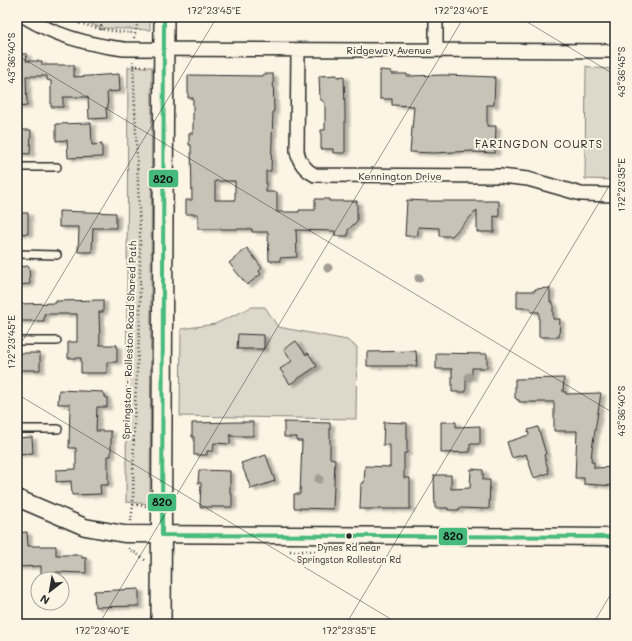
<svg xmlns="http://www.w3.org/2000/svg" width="632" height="641" font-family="Mali,sans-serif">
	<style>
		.green { fill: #ded8ca; stroke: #84827a }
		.building { fill: #c8c3b7; stroke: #2b2b2b; fill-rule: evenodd; filter: url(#shadow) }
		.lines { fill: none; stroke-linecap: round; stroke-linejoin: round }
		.service-casing { stroke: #2b2b2b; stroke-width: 10 }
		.minor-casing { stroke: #2b2b2b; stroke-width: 16 }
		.tertiary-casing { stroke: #2b2b2b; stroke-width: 19 }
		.secondary-casing { stroke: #2b2b2b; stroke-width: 22 }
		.path { stroke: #2b2b2b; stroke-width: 2.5; stroke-dasharray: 1 3; stroke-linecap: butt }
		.service { stroke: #fcf5e5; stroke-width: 7 }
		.minor { stroke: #fcf5e5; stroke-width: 13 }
		.tertiary { stroke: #fcf5e5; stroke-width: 16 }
		.secondary { stroke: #fcf5e5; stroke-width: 19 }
		.bus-1-casing { stroke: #fcf5e5; stroke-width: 7 }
		.bus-1 { stroke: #46ba7c; stroke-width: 4 }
		.tree { fill: #a29e95 }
		.ticks { fill: none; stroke: #2b2b2b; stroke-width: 1; stroke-opacity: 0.45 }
		.bus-dot { fill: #2b2b2b; stroke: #fcf5e5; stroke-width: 1.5 }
		.labels { text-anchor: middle; stroke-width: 4; stroke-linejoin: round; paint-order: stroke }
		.bus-label { font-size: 9px; fill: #2b2b2b; stroke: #fcf5e5 }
		.street-label { font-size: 10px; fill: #2b2b2b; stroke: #fcf5e5 }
		.neighbourhood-label { font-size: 11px; letter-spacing: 1px; fill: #2b2b2b; stroke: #fcf5e5 }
		.line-badge { stroke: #fcf5e5; stroke-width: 1.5 }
		.pale-badge-label { font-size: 11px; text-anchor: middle; font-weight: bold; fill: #111 }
		.neatline { fill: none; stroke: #2b2b2b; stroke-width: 1.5 }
		.ticks-label { font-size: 10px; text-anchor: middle; fill: #2b2b2b }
	</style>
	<defs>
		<filter id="shadow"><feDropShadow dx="4.5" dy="2.5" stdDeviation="1" flood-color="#0004"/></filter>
	</defs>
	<rect width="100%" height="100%" fill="#fcf5e5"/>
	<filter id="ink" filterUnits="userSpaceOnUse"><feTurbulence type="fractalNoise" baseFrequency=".025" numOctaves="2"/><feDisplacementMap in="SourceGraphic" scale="8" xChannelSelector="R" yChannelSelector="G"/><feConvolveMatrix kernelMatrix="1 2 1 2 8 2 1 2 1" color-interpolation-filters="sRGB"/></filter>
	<g filter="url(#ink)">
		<!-- green -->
		<path class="green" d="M72,17H150V30L102,28Z
			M586,66L595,68L615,69V180L585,179Z
			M128,67H152L150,504L126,502Z
			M252,307H265L278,327L347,340L357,347L356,419L180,416L181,329L215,324Z"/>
		<!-- building -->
		<path class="building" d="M17,54H27L26,61H42V65H74V77L119,74L120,91L107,92L108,108H106L107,118L89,119L88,97H63V107H51V81L47,80V76H26L27,106L17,107Z
			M380,70L391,71V74H407V76L445,75L495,77L494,105H487V126H496L495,153L473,152V151L434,153L410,152L414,106L392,105V99H380Z
			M263,74H273L274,111H273L271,171H266V192H277V212H299V210H315V199H329V201H357V221L348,230V236H335V231L296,230L297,257L280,258V261H269L268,232H252V229H198V214H186V200H192L191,145H189V133H193V98H188V75L263,76ZM215,181H235V200H215Z
			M337,75V77L344,76L345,111V153H333V149H321V130H325V103L320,99L319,76Z
			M91,123L92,145L102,144V157L68,158L67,140L56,141V124Z
			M17,130H31L30,154L17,153Z
			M407,200L428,201H499V217L494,216V232H477V210L452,236H439V228L418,227V236H405Z
			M59,211L116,213V228H93L92,252H78L79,227H59Z
			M17,213H28V234L17,233Z
			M247,248L262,268L259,271L261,274L247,285L229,263Z
			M29,266L30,284L17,285V267Z
			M550,288V302H553V319H560L559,337H539V312H531L530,308H517V291H535V289Z
			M103,300V312H99L100,345H117V362H107V373H81V358H68V342H77V314H44V321H17V304L56,303V301Z
			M238,334L264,335V349H237Z
			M296,341L306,355L308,353L317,366L290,384L280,369L292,361L284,349Z
			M416,351L417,366H367V352Z
			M17,353H40V370H17Z
			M436,353L487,354V368H472V378H466V392H452V369H436Z
			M564,378L563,392H566V394L601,393L592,449L591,462H594V468L615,467V486L584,484V478H575L577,431H554V402H519V400H517L516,398H515V379Z
			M59,390L103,392V394H105V397H107V407H97L96,431H111V456H108V485H100L101,494L72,495L71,481L56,482V470L76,469V448H69L70,404H58Z
			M239,422H253V436H231L230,434V444L214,443L213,451H207V455H194V437H192V423Z
			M284,422L330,423V458L335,459L333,509L294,508V494H300L302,441H297V437H284Z
			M384,422L407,423V453H404V478H410V509H360L361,483H364L365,466L390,467V445H383Z
			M441,422H456V427L480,426V444H470V452L441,453Z
			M538,427L546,454L544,455L549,473L534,478L526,454L512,458L507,442L529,435L528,430Z
			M32,437L33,453L17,454V438Z
			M266,455L275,481L251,489L241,463Z
			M471,469L483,470V480H490L489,509L459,508V510H448V508H435L434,475H451V489L470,488Z
			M199,470L230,471V494H232V507H200L201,483H198Z
			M27,532L28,546H56V555H82V558H86V573L56,572V579H41V566L17,567V533Z
			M139,589V606L95,607L94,591Z"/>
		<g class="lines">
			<defs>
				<path id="service" d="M17,167H57
					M17,254L57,255
					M17,341H57
					M17,429H58"/>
				<path id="minor" d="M25,17C56,36 89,45 124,49L615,51
					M298,50L297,151C299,163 305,170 315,175L500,176L528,179L581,194L615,195
					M436,50V17"/>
				<path id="tertiary" d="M17,498L85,527L124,534L615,537"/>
				<path id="secondary" d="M161,624L164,17"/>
			</defs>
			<!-- service casing -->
			<use href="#service" class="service-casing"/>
			<!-- minor casing -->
			<use href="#minor" class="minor-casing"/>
			<!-- tertiary casing -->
			<use href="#tertiary" class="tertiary-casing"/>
			<!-- secondary casing -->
			<use href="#secondary" class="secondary-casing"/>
			<!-- path -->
			<path class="path" d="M65,17C89,28 108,31 134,33
				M90,17L102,19L111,17
				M79,24L87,17
				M101,30L102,19
				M134,38L139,17
				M133,66H149
				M133,505L147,506
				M131,521L133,505L134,421L140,321V233L133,61
				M129,548V550L136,553L146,561
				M290,551H315"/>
			<!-- service -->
			<use href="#service" class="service"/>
			<!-- minor -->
			<use href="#minor" class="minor"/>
			<!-- tertiary -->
			<use href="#tertiary" class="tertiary"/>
			<!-- secondary -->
			<use href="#secondary" class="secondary"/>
			<defs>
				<path id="bus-1" d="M164,17L162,535L615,537"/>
			</defs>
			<!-- bus-1 casing -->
			<use href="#bus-1" class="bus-1-casing"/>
			<!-- bus-1 -->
			<use href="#bus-1" class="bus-1"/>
		</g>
		<!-- trees -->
		<g class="tree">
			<circle cx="328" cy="268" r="4.5"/>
			<circle cx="419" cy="278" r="4.5"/>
			<circle cx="469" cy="377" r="4.5"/>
			<circle cx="319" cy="479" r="4.5"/>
		</g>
	</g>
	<!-- ticks -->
	<path class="ticks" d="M519,17L615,75M17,55L615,414M17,350L217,17M17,394L399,624M99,624L464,17M346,624L615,176M593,624L615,587"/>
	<!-- markers -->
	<circle class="bus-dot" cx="349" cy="536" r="3.5"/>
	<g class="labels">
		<!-- bus labels -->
		<g class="bus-label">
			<text x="349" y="551">Dynes Rd near<tspan x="349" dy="12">Springston Rolleston Rd</tspan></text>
		</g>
		<!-- street labels -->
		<g class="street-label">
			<text x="389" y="54">Ridgeway Avenue</text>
			<text x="400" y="180">Kennington Drive</text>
			<text transform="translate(129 340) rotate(-88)" y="4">Springston - Rolleston Road Shared Path</text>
		</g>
		<!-- neighbourhood labels -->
		<g class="neighbourhood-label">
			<text x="539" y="148">FARINGDON COURTS</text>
		</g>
	</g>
	<g class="line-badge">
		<rect x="148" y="169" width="31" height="19" rx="4" fill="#46ba7c"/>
		<rect x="147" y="493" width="30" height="19" rx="4" fill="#46ba7c"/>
		<rect x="438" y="527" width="30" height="19" rx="4" fill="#46ba7c"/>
	</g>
	<g class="pale-badge-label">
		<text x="163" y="183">820</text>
		<text x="162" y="506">820</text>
		<text x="453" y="540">820</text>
	</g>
	<!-- margin -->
	<rect width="632" height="641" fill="none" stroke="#fcf5e5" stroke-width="44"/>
	<!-- north arrow -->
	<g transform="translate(50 591) rotate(211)"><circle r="19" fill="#fcf5e5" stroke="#a8a49b"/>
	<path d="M0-3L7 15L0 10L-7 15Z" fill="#2b2b2b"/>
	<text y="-6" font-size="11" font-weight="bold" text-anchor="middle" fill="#2b2b2b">N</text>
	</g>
	<rect x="22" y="22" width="588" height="597" class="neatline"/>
	<g class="ticks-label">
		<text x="214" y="14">172°23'45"E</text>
		<text x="461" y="14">172°23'40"E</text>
		<text transform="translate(11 58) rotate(-90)" y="4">43°36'40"S</text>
		<text transform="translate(621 72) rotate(-90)" y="4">43°36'45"S</text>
		<text transform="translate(621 185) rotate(-90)" y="4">172°23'35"E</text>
		<text transform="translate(11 342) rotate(-90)" y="4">172°23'45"E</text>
		<text transform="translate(621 411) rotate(-90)" y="4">43°36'40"S</text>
		<text x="102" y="634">172°23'40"E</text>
		<text x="349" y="634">172°23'35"E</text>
	</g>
</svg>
